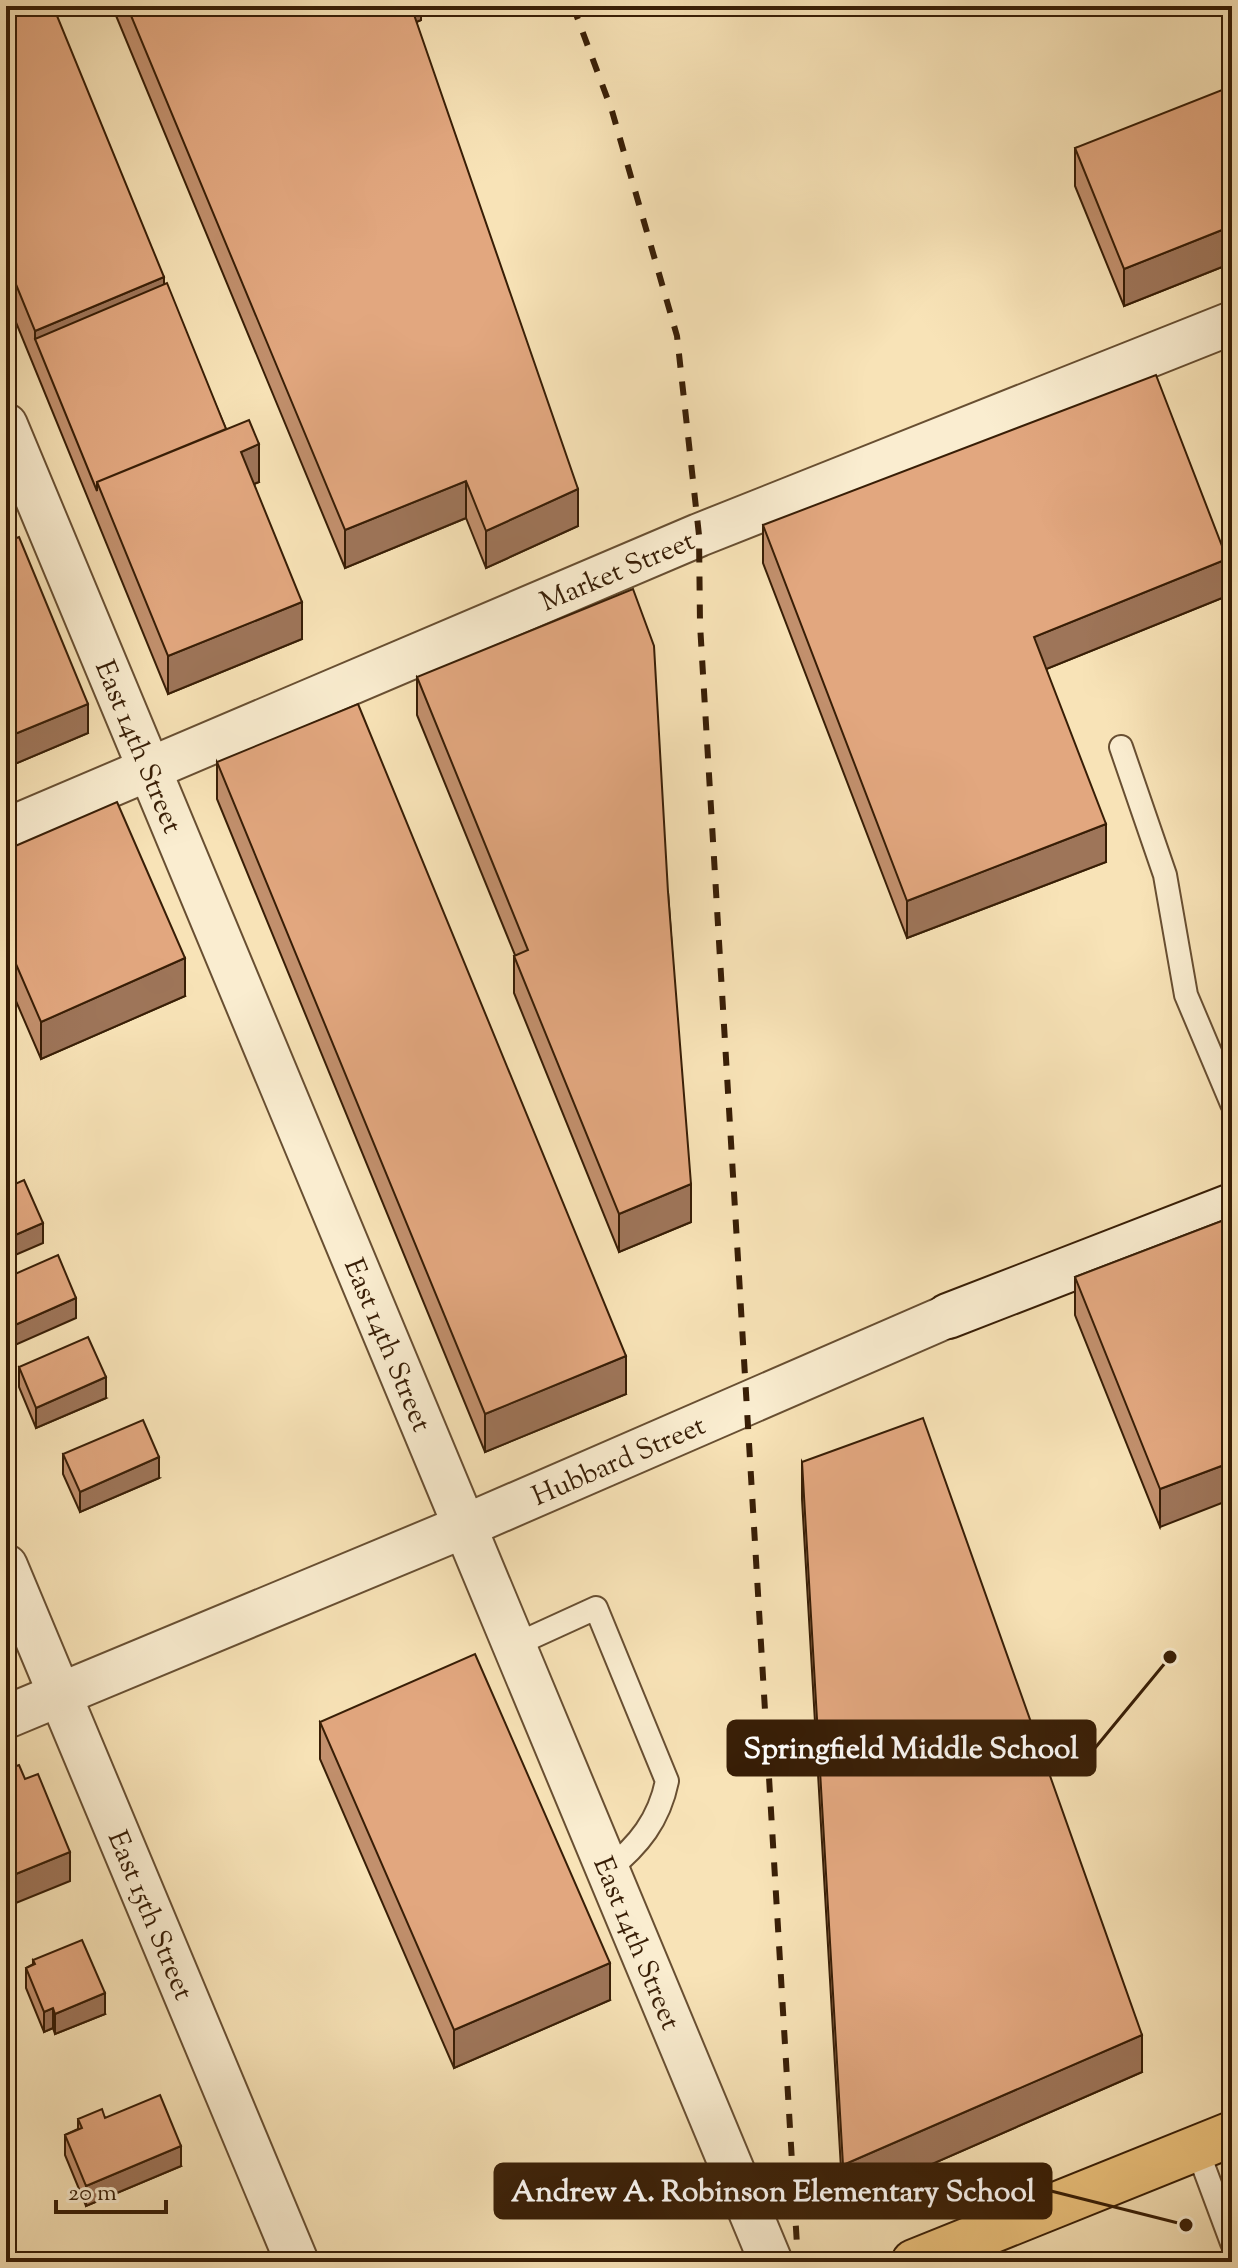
<svg xmlns="http://www.w3.org/2000/svg" width="1238" height="2268" font-family="'Sorts Mill Goudy',serif">
	<style>
		.lines { fill: none; stroke-linecap: round; stroke-linejoin: round }
		.lane-casing { stroke: #684f32; stroke-width: 26 }
		.street-casing { stroke: #684f32; stroke-width: 46 }
		.secondary-casing { stroke: #381e06; stroke-width: 48 }
		.primary-casing { stroke: #381e06; stroke-width: 48 }
		.lane { stroke: #faedd0; stroke-width: 22 }
		.street { stroke: #faedd0; stroke-width: 42 }
		.secondary { stroke: #faedd0; stroke-width: 44 }
		.primary { stroke: #ecc27c; stroke-width: 44 }
		.rail { stroke: #381e06; stroke-width: 6; stroke-dasharray: 14 14; stroke-linecap: butt }
		.wall { fill: #c2906d; stroke: #381e06; stroke-width: 2 }
		.shaded-wall { fill: #9e7559; stroke: #381e06; stroke-width: 2 }
		.building { fill: #e2a77f; stroke: #381e06; stroke-width: 2 }
		.labels { text-anchor: middle; stroke-width: 8; stroke-linejoin: round; paint-order: stroke }
		.street-label { font-size: 28px; fill: #381e06; stroke: #faedd0 }
		.leader { fill: none; stroke: #381e06; stroke-width: 3 }
		.callout-dot { fill: #381e06; stroke: #faedd0; stroke-width: 3 }
		.callout { fill: #381e06; stroke: #381e06; stroke-width: 3 }
		.callout-label { font-size: 30px; text-anchor: middle; font-weight: bold; fill: #fff }
	</style>
	<rect width="100%" height="100%" fill="#f8e3b7"/>
	<filter id="stains"><feTurbulence type="fractalNoise" baseFrequency=".0025" numOctaves="4"/><feColorMatrix values="0 0 0 0 .2 0 0 0 0 .09 0 0 0 0 .02 0 0 0 .5 -.17"/></filter>
	<radialGradient id="worn" r=".72"><stop offset=".6" stop-color="#630" stop-opacity="0"/><stop offset="1" stop-color="#630" stop-opacity=".3"/></radialGradient>
	<g class="lines">
		<defs>
			<path id="lane" d="M1121,747L1165,875L1186,995L1232,1104
				M515,1645L596,1608L667,1781C659,1820 639,1845 608,1870
				M1197,2149L1232,2243"/>
			<g id="street">
				<path id="s1" d="M6,425L771,2262"/>
				<path id="s2" d="M6,830L699,535L1232,323"/>
				<path id="s3" d="M6,1566L297,2262"/>
				<path id="s4" d="M6,1717L465,1526L948,1316"/>
			</g>
			<path id="secondary" d="M948,1316L1232,1206"/>
			<path id="primary" d="M914,2262L1232,2134"/>
		</defs>
		<!-- lane casing -->
		<use href="#lane" class="lane-casing"/>
		<!-- street casing -->
		<use href="#street" class="street-casing"/>
		<!-- secondary casing -->
		<use href="#secondary" class="secondary-casing"/>
		<!-- primary casing -->
		<use href="#primary" class="primary-casing"/>
		<!-- lane -->
		<use href="#lane" class="lane"/>
		<!-- street -->
		<use href="#street" class="street"/>
		<!-- secondary -->
		<use href="#secondary" class="secondary"/>
		<!-- primary -->
		<use href="#primary" class="primary"/>
		<!-- rail -->
		<path class="rail" d="M573,6L612,111L677,336L699,535L700,624L798,2262"/>
	</g>
	<!-- wall -->
	<path class="wall" d="M6,6L164,284L226,429L259,482L254,484L302,639L168,694L6,298Z
		M112,6H421V20L416,22L578,526L486,568L466,518L345,568Z
		M1232,114V263L1124,306L1075,186V148Z
		M763,525L1227,596L1046,669L1106,862L907,938L763,563Z
		M6,542L88,733L10,766L6,755Z
		M417,677L668,892L691,1222L619,1252L514,993V956L515,955L417,715Z
		M217,762L626,1394L485,1452L217,799Z
		M6,850L185,996L41,1059L6,978Z
		M1232,1217L1160,1527L1075,1315V1277Z
		M19,1367L106,1398L36,1428L19,1387Z
		M63,1454L159,1478L80,1512L63,1474Z
		M802,1462L1142,2072L843,2203L802,1499Z
		M320,1722L610,2000L454,2068L320,1759Z
		M33,1960L105,2014L55,2034L53,2028L44,2032L26,1988V1968L33,1964Z
		M105,2118L181,2166L86,2206L65,2155V2135L78,2129V2119Z"/>
	<!-- shaded-wall -->
	<path class="shaded-wall" d="M405,6H421V20L405,27Z
		M1232,226V263L1124,306V269Z
		M164,277V314L35,339V331Z
		M259,444V482L241,489V452Z
		M466,481V518L345,568V530Z
		M578,489V526L486,568V531Z
		M1227,559V596L1034,674V637Z
		M302,602V639L168,694V656Z
		M88,704V733L10,766V736Z
		M1106,824V862L907,938V901Z
		M185,958V996L41,1059V1022Z
		M691,1184V1222L619,1252V1214Z
		M43,1223V1243L6,1259V1239Z
		M76,1298V1318L6,1349V1329Z
		M626,1356V1394L485,1452V1414Z
		M106,1377V1398L36,1428V1408Z
		M159,1457V1478L80,1512V1492Z
		M1232,1462V1499L1160,1527V1489Z
		M70,1852V1881L6,1907V1878Z
		M610,1963V2000L454,2068V2030Z
		M105,1993V2014L55,2034V2014Z
		M53,2008V2028L44,2032V2012Z
		M1142,2035V2072L843,2203V2165Z
		M181,2146V2166L86,2206V2186Z"/>
	<!-- building -->
	<path class="building" d="M6,6H53L164,277L35,331L6,260Z
		M127,6H411L578,489L486,531L466,481L345,530Z
		M1222,90L1232,114V226L1124,269L1075,148Z
		M167,283L226,429L97,482V491L35,339Z
		M1156,375L1227,559L1034,637L1106,824L907,901L763,525Z
		M249,420L259,444L241,452L302,602L168,656L97,482Z
		M19,537L88,704L10,736L6,726V542Z
		M633,589L654,646L668,892L691,1184L619,1214L514,956L528,950L417,677Z
		M358,704L626,1356L485,1414L217,762Z
		M117,802L185,958L41,1022L6,941V850Z
		M24,1180L43,1223L6,1239V1188Z
		M1232,1217V1462L1160,1489L1075,1277Z
		M58,1255L76,1298L6,1329V1278Z
		M88,1337L106,1377L36,1408L19,1367Z
		M923,1418L1142,2035L843,2165L802,1462Z
		M143,1420L159,1457L80,1492L63,1454Z
		M475,1654L610,1963L454,2030L320,1722Z
		M19,1765L25,1779L38,1774L70,1852L6,1878V1770Z
		M82,1940L105,1993L55,2014L53,2008L44,2012L26,1968L35,1964L33,1960Z
		M160,2095L181,2146L86,2186L65,2135L82,2128L78,2119L102,2109L105,2118Z"/>
	<g class="labels">
		<!-- street labels -->
		<g class="street-label">
			<text dy="10" stroke="none"><textPath href="#s2" startOffset="664">Market Street</textPath></text>
			<text dy="10" stroke="none"><textPath href="#s1" startOffset="348">East 14th Street</textPath></text>
			<text dy="10" stroke="none"><textPath href="#s1" startOffset="996">East 14th Street</textPath></text>
			<text dy="10" stroke="none"><textPath href="#s4" startOffset="664">Hubbard Street</textPath></text>
			<text dy="10" stroke="none"><textPath href="#s3" startOffset="378">East 15th Street</textPath></text>
			<text dy="10" stroke="none"><textPath href="#s1" startOffset="1644">East 14th Street</textPath></text>
		</g>
	</g>
	<!-- callouts -->
	<path class="leader" d="M1170 1657L1095 1748M1186 2225L1051 2191"/>
	<g class="callout-dot">
		<circle cx="1170" cy="1657" r="8"/>
		<circle cx="1186" cy="2225" r="8"/>
	</g>
	<g class="callout">
		<rect x="728" y="1721" width="367" height="54" rx="8"/>
		<rect x="495" y="2164" width="556" height="54" rx="8"/>
	</g>
	<g class="callout-label">
		<text x="911" y="1758">Springfield Middle School</text>
		<text x="773" y="2201">Andrew A. Robinson Elementary School</text>
	</g>
	<!-- margin -->
	<rect width="1238" height="2268" fill="none" stroke="#f8e3b7" stroke-width="32"/>
	<rect x="8" y="8" width="1222" height="2252" fill="none" stroke="#381e06" stroke-width="4"/>
	<rect x="16" y="16" width="1206" height="2236" fill="none" stroke="#381e06" stroke-width="2"/>
	<!-- scale -->
	<path d="M56 2200v12h110v-12" fill="none" stroke="#381e06" stroke-width="4"/>
	<text x="68" y="2200" font-size="24" fill="#381e06" stroke="#faedd0" stroke-width="6" paint-order="stroke">20 m</text>
	<rect width="100%" height="100%" filter="url(#stains)"/>
	<rect width="100%" height="100%" fill="url(#worn)"/>
</svg>
